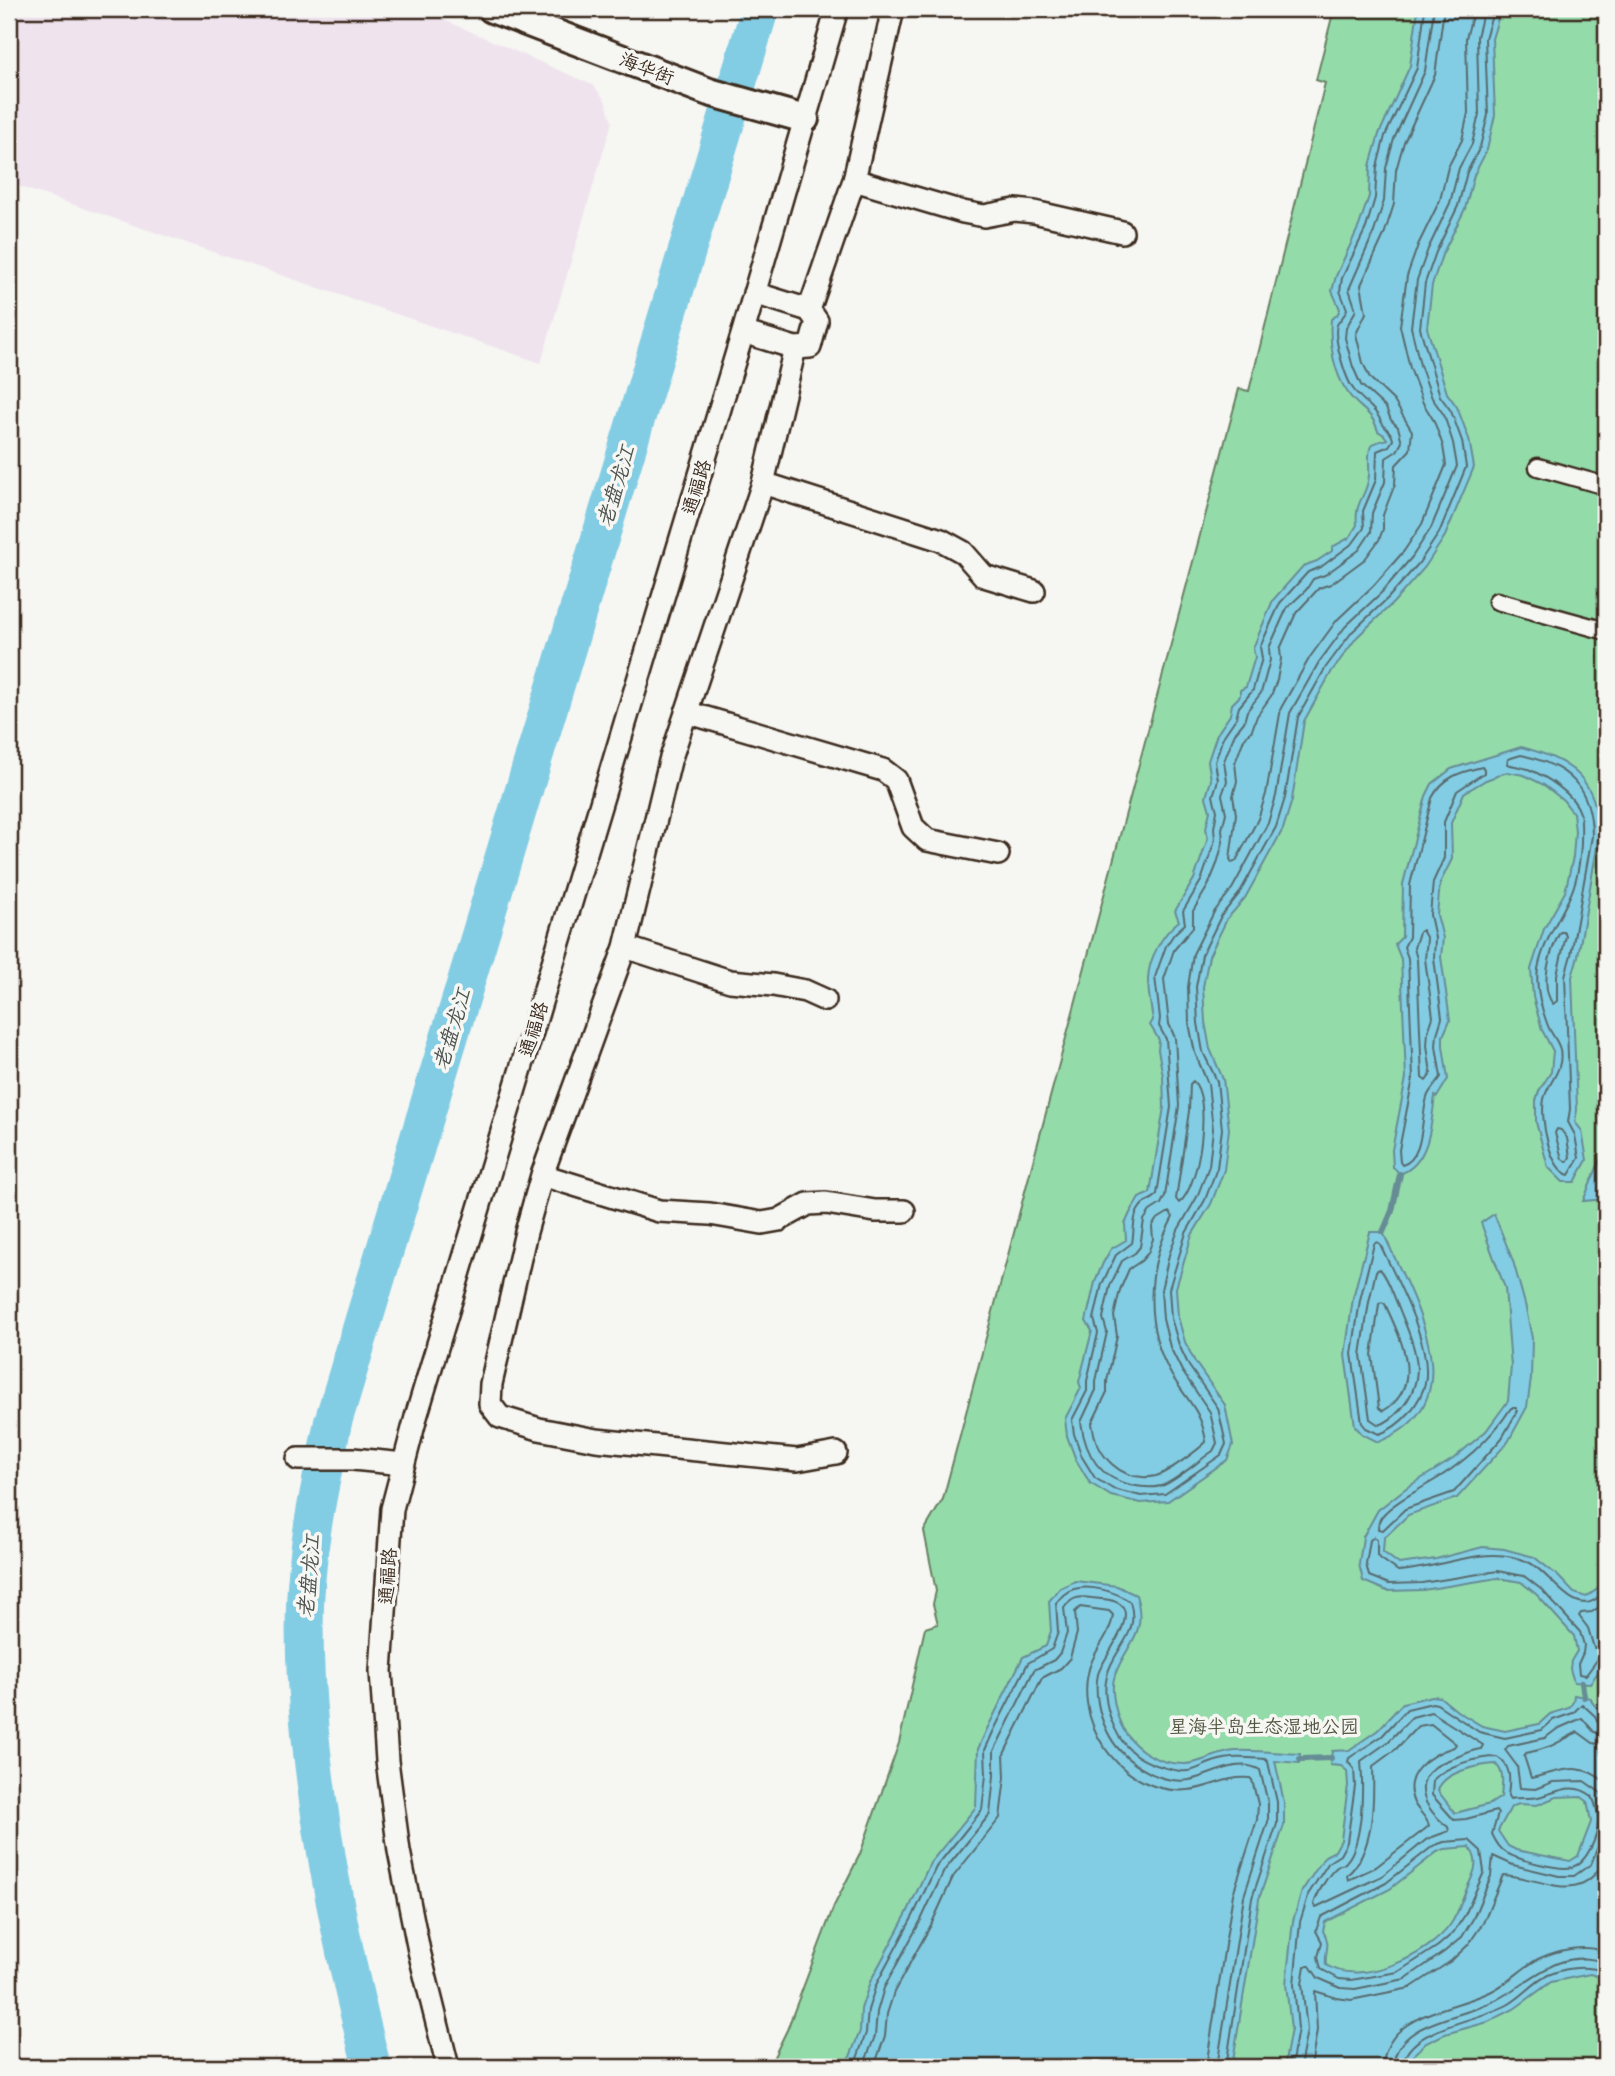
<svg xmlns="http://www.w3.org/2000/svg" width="1615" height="2076" font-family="Kalam,'LXGW WenKai TC',sans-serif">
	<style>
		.built { fill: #efe4ee }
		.green { fill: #94dbaa; stroke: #688264; stroke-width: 2 }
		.water { fill: #83cde4; stroke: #668c95; stroke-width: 2; fill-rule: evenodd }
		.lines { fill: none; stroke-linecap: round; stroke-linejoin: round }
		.shore { stroke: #586b6d; stroke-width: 2 }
		.stream { stroke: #668c95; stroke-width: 6 }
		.river { stroke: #83cde4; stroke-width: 38 }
		.pedestrian-casing { stroke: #3b2a1e; stroke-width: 21 }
		.minor-casing { stroke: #3b2a1e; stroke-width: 26 }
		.tertiary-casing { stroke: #3b2a1e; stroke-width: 32 }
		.pedestrian { stroke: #f6f6f2; stroke-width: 16 }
		.minor { stroke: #f6f6f2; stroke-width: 21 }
		.tertiary { stroke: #f6f6f2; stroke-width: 26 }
		.labels { text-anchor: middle; stroke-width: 7; stroke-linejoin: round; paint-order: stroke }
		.street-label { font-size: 19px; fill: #3b2a1e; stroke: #f6f6f2 }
		.park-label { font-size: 19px; fill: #515641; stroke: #f6f6f2 }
		.water-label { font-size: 21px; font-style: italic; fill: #4d5350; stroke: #f6f6f2 }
	</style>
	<rect width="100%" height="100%" fill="#f6f6f2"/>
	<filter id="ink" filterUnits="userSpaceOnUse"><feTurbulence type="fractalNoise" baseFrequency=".0143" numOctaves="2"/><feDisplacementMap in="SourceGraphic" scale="14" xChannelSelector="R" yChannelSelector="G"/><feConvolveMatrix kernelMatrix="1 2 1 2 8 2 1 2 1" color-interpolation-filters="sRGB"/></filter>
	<g filter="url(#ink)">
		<!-- built -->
		<path class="built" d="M9,9H419L593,85L605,100L612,122L541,363L9,183Z"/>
		<!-- green -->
		<path class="green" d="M1334,9H1606V2067H769L787,2030L834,1906L860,1854L899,1743L925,1628L938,1624L933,1604L936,1591L924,1531L943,1499L1239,389L1249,391L1325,83L1316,80Z"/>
		<!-- water -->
		<path class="water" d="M1418,9H1501L1492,39L1495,115L1487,150L1474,175L1465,209L1442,255L1432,285L1427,328L1447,393L1457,407L1469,439L1474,467L1445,536L1425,567L1393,603L1357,637L1332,671L1304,721L1292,800L1283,829L1245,898L1227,919L1209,956L1203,987L1205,1022L1210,1049L1223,1079L1229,1129L1224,1170L1211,1204L1192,1235L1176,1288L1178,1317L1185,1342L1195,1362L1225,1405L1233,1445L1227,1460L1168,1501L1141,1503L1111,1496L1090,1483L1076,1460L1067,1436L1065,1419L1081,1388L1079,1382L1092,1331L1086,1321L1095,1282L1103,1263L1111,1249L1126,1240L1125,1224L1130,1213L1139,1198L1150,1193L1164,1107L1163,1076L1158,1050L1159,1040L1150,1025L1153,1020C1151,1007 1148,993 1148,980C1148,959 1163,933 1179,921L1175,911L1194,879L1208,838L1206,828L1210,811L1206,797L1211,780L1208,761L1217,734L1230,715L1232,704L1240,696V690L1246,687L1255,657L1253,648L1273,600L1303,566L1317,561L1332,551V547L1349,538L1357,525C1354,500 1367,498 1369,475C1370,467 1367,453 1371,446C1374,442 1382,441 1387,439L1384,435L1378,431C1371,409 1359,410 1348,393C1333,372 1329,343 1331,319L1337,315L1340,309L1332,291L1336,276L1359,226L1369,196L1370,166L1379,134L1410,66Z
			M1521,747C1573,760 1598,780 1599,836L1578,956L1572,977L1577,1110L1575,1122L1582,1131L1587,1160L1575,1182H1563L1548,1167L1536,1122V1101L1539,1091L1551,1072L1553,1051L1542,1030L1533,997L1531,969L1544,929L1565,892L1573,857L1575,831L1573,813L1563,800L1544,785L1524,775L1507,772L1486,780L1464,793L1451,823L1452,859L1440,883L1437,915L1443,938L1441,957L1450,1020L1443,1036V1046L1448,1079L1437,1097L1435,1096C1431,1124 1430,1163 1400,1174L1393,1167L1392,1150L1406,1078L1401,959L1395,944L1402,937L1403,884L1426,796L1432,784L1451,769Z
			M1606,1146V1199L1583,1201Z
			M1494,1214L1513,1261L1525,1304L1532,1338L1531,1379L1527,1407L1508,1442L1457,1498L1408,1515L1384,1538L1383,1552L1399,1564L1436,1559L1483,1547L1504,1549L1534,1557L1558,1576L1574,1593L1586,1597L1599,1588L1605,1570L1600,1540L1599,1490L1606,1466V1662L1590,1683L1574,1682L1570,1669L1571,1661L1577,1651L1574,1636L1537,1595L1521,1582L1498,1578L1423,1590L1387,1591L1363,1581L1359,1564L1363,1537L1378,1510L1406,1488L1453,1459L1486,1431L1508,1401L1511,1366L1505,1288L1481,1223Z
			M1370,1232H1383C1411,1297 1479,1403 1378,1442L1362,1434L1355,1426L1345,1355L1353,1298Z
			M1075,1581L1117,1586L1136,1595C1148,1635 1127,1642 1115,1675C1110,1688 1114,1704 1118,1717C1127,1745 1154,1764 1184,1764C1201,1764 1217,1752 1236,1751C1257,1750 1279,1753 1300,1754L1299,1763L1275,1761L1284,1802V1825L1259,1899L1232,2067H846L860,2031L861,2009L870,1982L907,1913L930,1863L976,1807L978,1749L987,1729L1023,1657L1046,1646L1051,1631L1049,1601L1060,1588Z
			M1574,1695L1591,1698L1592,1702L1602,1714L1606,1733V1979L1590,1974L1551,1982L1514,2009L1488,2022L1445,2034L1426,2043L1415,2053L1408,2067H1284L1291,2029L1286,1984L1293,1921L1302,1891L1325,1856L1335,1851L1341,1840L1348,1785L1347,1771L1341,1766L1330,1765L1332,1751L1349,1750L1378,1730L1403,1703L1432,1696L1440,1697L1457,1711L1482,1726L1505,1731L1539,1724L1550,1714L1569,1708L1573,1702ZM1496,1764C1505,1774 1502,1784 1501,1797L1490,1804L1455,1813L1438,1791C1442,1772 1478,1765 1496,1764ZM1580,1796L1587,1801L1591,1822L1578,1856L1570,1861L1516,1850L1508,1846L1498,1831L1511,1807L1519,1804L1537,1805L1556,1797ZM1469,1847C1480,1861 1475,1871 1468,1886C1462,1899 1459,1913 1450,1925C1428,1956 1361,1987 1326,1965C1324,1951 1332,1945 1323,1931L1325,1922L1390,1889L1437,1852L1445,1849Z"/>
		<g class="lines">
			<!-- shore -->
			<path class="shore" d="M1425,9L1417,68L1385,136L1377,167L1375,198L1366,228L1342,278L1340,291L1347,309C1345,316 1342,317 1338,323C1331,334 1346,380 1354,390C1364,403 1375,407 1382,423C1386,430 1392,431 1393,440L1389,446L1377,451L1376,480L1363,511L1364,528L1353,543L1321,567L1308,572L1280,603L1260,647L1262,658L1253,690L1239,707L1236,718L1223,737L1215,762L1218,780L1213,796L1217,811L1214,828L1215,840L1201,881L1183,911L1185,924L1174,934L1166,946L1155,977L1160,1018L1159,1026L1166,1039L1171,1107L1157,1194C1153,1201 1149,1199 1143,1204C1131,1216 1135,1229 1132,1243L1116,1255L1102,1284L1094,1319L1098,1333L1087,1381V1391L1072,1420L1074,1434L1082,1457L1095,1478L1113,1489L1141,1496L1165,1494L1221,1455L1226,1444L1218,1408L1189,1366L1179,1345L1171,1318L1169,1289L1186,1233L1205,1200L1217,1168L1222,1129L1217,1081L1203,1052L1198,1023L1196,987L1202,955L1221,916L1239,894L1276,827L1285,798L1298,717L1326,667L1352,632L1388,598L1419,563L1439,533L1466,467L1462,441L1451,411L1440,396L1420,328L1425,283L1436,252L1458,206L1467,172L1480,147L1488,115L1485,38L1494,9
				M1434,9L1425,71L1394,139L1386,168L1384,201L1374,232L1349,289L1356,310L1346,328L1345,338L1353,367L1361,385L1386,408L1391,420L1398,427L1402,442L1397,451L1386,458L1385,482L1372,513L1371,532L1359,550L1325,575L1313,579L1306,590L1287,608L1269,648L1270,660L1261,693L1247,711L1244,722L1235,733L1224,761L1227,781L1222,795L1226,813L1222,829L1223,842L1217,864L1208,886L1193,911V927L1174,950L1164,979L1169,1024L1175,1038L1179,1106L1165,1196L1161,1204L1150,1211L1144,1220L1140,1247L1135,1253L1122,1261L1110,1286L1103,1318L1107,1332L1096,1381V1390L1081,1422C1085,1454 1099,1478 1131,1485C1141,1487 1154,1489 1164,1485C1181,1477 1198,1461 1213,1451L1217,1443L1210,1412L1182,1371L1170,1347L1163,1319L1161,1290L1169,1255L1178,1230L1197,1197L1209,1166L1213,1129L1208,1084L1195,1053L1189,1023L1188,987L1193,954L1214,912L1232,889L1268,823L1276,796L1290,713L1319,662L1345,627L1382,592L1412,557L1431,528L1457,466L1453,443L1444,415L1432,398L1420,365L1411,327L1417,280L1428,249L1450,203L1459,168L1472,144L1479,114L1477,37L1484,9
				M1444,9L1435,75L1404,142L1396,170L1394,204L1384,235L1361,285L1366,313L1356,334L1363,363L1370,378L1394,401L1412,431L1410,450L1396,465L1395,484L1383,515V529L1379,540L1365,559L1331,584L1319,588L1296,613L1280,649L1281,659L1277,680L1271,696L1257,716L1252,730L1244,739L1235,763L1237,781L1233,796L1236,814L1230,859L1232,863L1236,861L1258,819L1266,794L1281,708L1310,657L1337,620L1374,585L1404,551L1422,524L1446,465L1443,446L1434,421L1423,403L1410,368L1400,326L1407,276L1418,245L1440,200L1448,167L1462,140L1468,113L1466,38L1474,9
				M1521,755C1568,765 1592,787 1592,836L1571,955L1565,976L1570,1109L1568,1122L1575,1135L1579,1158L1569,1175C1549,1169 1540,1118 1544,1099C1548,1082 1564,1071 1560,1050C1559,1042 1551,1034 1548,1026C1542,1010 1535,986 1538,969C1543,942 1559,920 1570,896C1577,881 1580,861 1581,844C1581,834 1582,823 1580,813C1574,793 1545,776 1528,769C1521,767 1514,766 1507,764L1508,759Z
				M1482,767L1484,769V773L1457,791L1444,822V858L1433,882L1430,915L1435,938L1434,958L1442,1018L1437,1034L1436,1046L1441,1077C1437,1083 1431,1089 1428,1095C1420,1113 1426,1159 1402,1165L1400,1162L1399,1150L1413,1078L1408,958L1404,947L1409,937L1410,885L1432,798C1443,777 1460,772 1482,767Z
				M1422,930L1427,939L1425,959L1433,1017L1428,1032L1427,1045L1431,1074L1426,1081L1422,1078L1417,959L1414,948L1419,932Z
				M1560,932H1564L1566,936L1557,975V1001L1553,1004C1539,986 1550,951 1560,932Z
				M1193,1081C1212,1097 1200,1187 1179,1203L1176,1199L1189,1111L1190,1084Z
				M1557,1129L1561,1130L1567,1138L1570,1157L1567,1162L1562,1159L1555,1133Z
				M1169,1212L1173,1217C1146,1266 1143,1327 1172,1376C1187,1400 1202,1411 1206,1442C1198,1450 1167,1473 1156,1476C1121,1483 1096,1456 1092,1423L1107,1392V1381L1117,1336L1114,1316L1120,1290L1129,1269L1141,1261L1148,1253L1153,1239L1152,1227L1156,1220Z
				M1377,1242L1380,1244C1396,1279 1433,1345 1425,1383C1423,1394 1417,1403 1410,1412C1401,1422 1392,1430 1379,1434L1366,1428L1362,1423L1352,1354L1360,1300L1374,1244Z
				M1380,1269C1389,1279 1393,1295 1399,1308C1413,1344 1430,1375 1401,1409C1395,1416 1388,1422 1379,1425L1370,1419L1361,1355L1369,1302L1376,1271Z
				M1382,1302L1385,1304C1400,1337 1426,1386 1383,1411L1379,1408L1372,1355L1379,1304Z
				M1511,1408H1516L1517,1412L1502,1438L1454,1492L1405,1509L1383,1530L1378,1529C1378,1525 1379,1519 1383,1515C1393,1503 1410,1495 1423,1487C1457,1468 1490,1441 1511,1408Z
				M1606,1588C1604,1593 1601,1595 1596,1599C1573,1616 1550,1573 1530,1563C1487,1542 1442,1569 1398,1571L1377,1556V1540L1374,1537L1370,1540L1366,1564L1369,1576L1389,1584L1422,1583L1498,1571L1524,1576L1542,1590L1580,1632L1584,1645L1583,1653L1578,1664L1579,1674L1586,1675L1597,1660L1606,1657
				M1606,1602L1592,1612L1581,1613L1579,1616L1588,1628L1594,1648H1606
				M1431,1712L1483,1745L1481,1749C1471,1750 1464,1755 1454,1758C1411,1772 1416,1802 1448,1827L1449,1831L1427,1839L1382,1876L1316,1907L1314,1904C1317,1894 1328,1874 1337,1867C1344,1862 1340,1868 1346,1862C1364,1843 1363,1785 1361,1761L1388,1742L1412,1717Z
				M1431,1724L1456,1744L1454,1747C1431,1754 1400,1773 1414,1803C1418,1811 1427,1817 1429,1826L1376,1867L1348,1880L1347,1875C1375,1852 1374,1799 1373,1766L1396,1749L1418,1726Z
				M1606,1735L1594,1732L1582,1718L1557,1729L1545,1738L1508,1746L1505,1750L1517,1766L1520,1788L1535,1789L1553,1782L1584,1781L1601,1793L1606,1816
				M1606,1745L1593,1743L1578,1732C1558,1742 1550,1749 1526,1753L1524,1756L1531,1778C1560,1772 1580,1759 1606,1783
				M1497,1757C1512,1766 1510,1780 1508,1796L1510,1799C1519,1797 1529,1799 1538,1797C1558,1792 1573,1781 1592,1796C1595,1803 1599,1814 1598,1822C1598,1836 1587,1863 1572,1867C1561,1871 1513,1859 1504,1851C1498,1847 1495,1840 1492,1834L1498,1814L1496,1811L1466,1819L1454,1820L1432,1795L1433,1780C1447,1765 1478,1757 1497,1757Z
				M1469,1840L1481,1851L1484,1872L1465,1915L1453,1933L1438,1946L1398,1972L1351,1980L1339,1979L1321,1969L1318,1957L1322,1942L1316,1931L1321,1917L1386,1883L1433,1846L1444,1842Z
				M854,2067L866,2033L868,2010L876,1985L913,1916L936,1867L982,1810L986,1775L985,1750L993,1732L1028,1663L1052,1649L1058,1632L1056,1603C1061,1597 1066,1591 1074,1589C1090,1584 1118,1592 1130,1602C1141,1635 1113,1648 1107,1676C1101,1700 1113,1735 1131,1751C1144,1763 1163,1768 1180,1771C1194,1773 1204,1764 1216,1761C1232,1756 1249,1758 1265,1759L1268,1762L1277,1802V1824L1252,1898L1226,2067
				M863,2067L875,2036L877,2012L884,1988L921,1920L944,1871L990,1814L994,1776V1751L1034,1670L1054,1660L1060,1653L1067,1633L1064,1608C1072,1597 1079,1596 1092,1598C1101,1599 1116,1599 1122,1606C1135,1621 1102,1659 1098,1674C1094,1692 1099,1715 1107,1731C1120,1759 1157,1785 1189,1780C1211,1776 1238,1757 1260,1770L1268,1803V1822L1244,1896L1217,2067
				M874,2067L885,2036L887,2014L894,1992L931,1925L953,1877L1000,1818L1005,1777L1004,1754L1042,1678L1061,1668L1070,1658L1077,1633L1075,1612L1080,1607L1109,1611L1113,1615C1111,1636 1092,1651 1088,1673C1076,1730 1126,1796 1188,1790C1211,1788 1224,1776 1250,1778L1252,1780L1258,1804L1257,1820L1233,1894L1206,2067
				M1291,2067L1298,2029L1294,1984L1300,1922L1309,1893L1329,1862L1340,1855L1347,1842L1355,1786L1354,1769L1348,1762L1349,1758L1382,1736L1407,1709L1432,1703L1437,1704L1479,1732L1505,1738L1542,1730L1553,1720L1573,1713L1582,1704L1595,1716L1599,1724L1606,1726
				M1300,2067L1307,2030L1302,1984L1305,1966H1310L1318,1978L1341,1988L1355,1989L1405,1979L1444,1952L1462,1937L1473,1919L1491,1876L1493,1856L1513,1865L1559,1876H1574L1591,1864L1606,1827
				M1311,2067L1317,2030L1315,1991L1337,1998L1351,2000L1410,1988L1451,1961L1468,1945L1483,1923L1503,1875C1544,1877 1581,1909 1606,1857
				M1383,2067C1385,2013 1453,2010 1490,1992C1508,1984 1521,1968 1538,1959C1558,1949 1586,1944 1606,1952
				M1393,2067C1396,2021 1459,2019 1490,2003C1529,1985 1557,1945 1606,1963
				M1402,2067C1407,2026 1479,2022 1509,2004C1523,1996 1534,1982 1548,1975C1567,1967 1587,1965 1606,1972"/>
			<!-- stream -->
			<path class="stream" d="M1606,259L1604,268L1606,285
				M1383,1232L1392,1211L1400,1174
				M1582,1682L1584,1697
				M1300,1759L1331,1758"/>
			<!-- river -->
			<path class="river" d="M372,2067C344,1957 321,1847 310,1733C305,1680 302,1627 307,1574C311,1523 323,1473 333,1422L760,9"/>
			<defs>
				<path id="pedestrian" d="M1538,467L1606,486
					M1497,601L1606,631"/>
				<path id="minor" d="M854,180L963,212L984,216L1015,210L1034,212L1122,232
					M754,293L809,310
					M743,332L795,348
					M763,483L941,540L963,552L984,576L1034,591
					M686,712L883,770L896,780L913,827L927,840L998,854
					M625,947L730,981L773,985L805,991L825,1000
					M542,1175L659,1211L710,1214L762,1223L779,1220L808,1204L826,1203L875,1211H904
					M836,1453L797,1460L596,1440L539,1429L500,1417L490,1404L491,1384L526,1232L542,1175L625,947L670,761L763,483L795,348L810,347L817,321L809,310L854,180L893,9
					M298,1459H353L404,1464
					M448,2067L419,1951L399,1851L387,1761L381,1671L392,1509L416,1417L743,332L837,9"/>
				<path id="tertiary" d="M492,9L709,92L805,119"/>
			</defs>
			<!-- pedestrian casing -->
			<use href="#pedestrian" class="pedestrian-casing"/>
			<!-- minor casing -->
			<use href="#minor" class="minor-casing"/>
			<!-- tertiary casing -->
			<use href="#tertiary" class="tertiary-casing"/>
			<!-- pedestrian -->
			<use href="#pedestrian" class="pedestrian"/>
			<!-- minor -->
			<use href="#minor" class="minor"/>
			<!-- tertiary -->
			<use href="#tertiary" class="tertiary"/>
		</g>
	</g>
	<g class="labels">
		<!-- street labels -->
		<g class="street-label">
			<text transform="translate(647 68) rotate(21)" y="7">海华街</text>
			<text transform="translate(696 487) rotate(-73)" y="7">通福路</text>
			<text transform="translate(533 1029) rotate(-73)" y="7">通福路</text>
			<text transform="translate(387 1576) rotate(-86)" y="7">通福路</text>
		</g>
		<!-- park labels -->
		<g class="park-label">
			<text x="1264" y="1733">星海半岛生态湿地公园</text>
		</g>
		<!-- water labels -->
		<g class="water-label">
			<text transform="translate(616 486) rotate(-73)" y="7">老盘龙江</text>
			<text transform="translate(452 1029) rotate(-73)" y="7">老盘龙江</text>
			<text transform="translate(309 1576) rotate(-85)" y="7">老盘龙江</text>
		</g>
	</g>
	<!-- margin -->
	<rect width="1615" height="2076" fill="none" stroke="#f6f6f2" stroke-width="35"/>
	<rect x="18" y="18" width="1580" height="2041" fill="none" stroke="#3b2a1e" stroke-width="2.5" filter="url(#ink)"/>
</svg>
